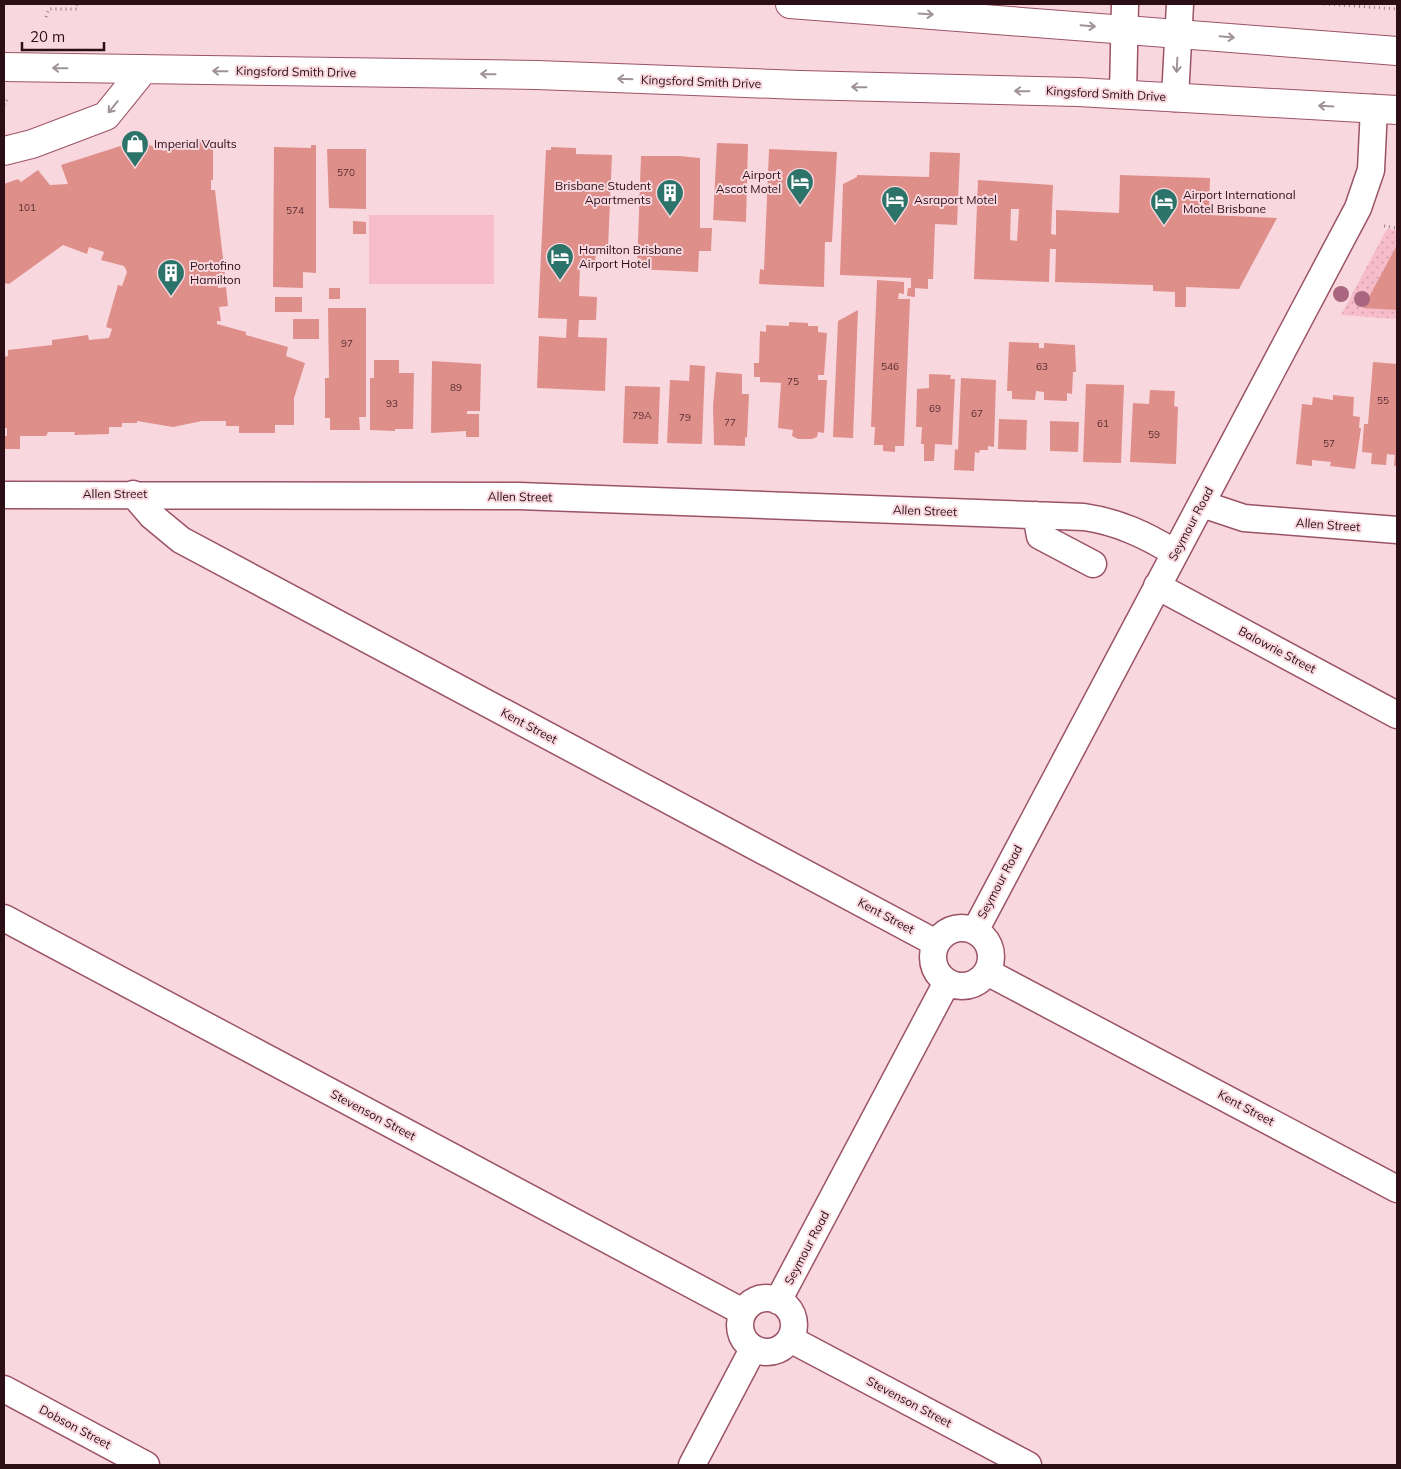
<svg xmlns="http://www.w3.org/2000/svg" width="1401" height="1469" font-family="Mulish,sans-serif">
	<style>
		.grass { fill: url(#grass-dots) }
		.pitch { fill: #f7bcc9 }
		.building { fill: #df8f8a; fill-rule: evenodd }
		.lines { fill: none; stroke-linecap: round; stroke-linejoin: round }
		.street-casing { stroke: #9b5366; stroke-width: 29 }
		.highway-casing { stroke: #9b5366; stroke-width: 30 }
		.path { stroke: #9c7c84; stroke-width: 3; stroke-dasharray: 1 4; stroke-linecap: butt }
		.street { stroke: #fff; stroke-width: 26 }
		.highway { stroke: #fff; stroke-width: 28 }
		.tree { fill: #a9677f }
		.oneway { stroke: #a09396 }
		.labels { text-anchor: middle; stroke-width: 4; stroke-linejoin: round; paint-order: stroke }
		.number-label { font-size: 10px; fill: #582e33 }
		.street-label { font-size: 12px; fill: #2b0e16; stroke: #f9d7de }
		.poi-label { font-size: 12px; fill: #2b0e16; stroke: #f9d7de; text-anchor: start }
	</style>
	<defs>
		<pattern id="grass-dots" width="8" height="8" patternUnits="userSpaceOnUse" patternTransform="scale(1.25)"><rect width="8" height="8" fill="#f7bcc9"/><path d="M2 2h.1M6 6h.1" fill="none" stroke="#d4a0ac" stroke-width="1.8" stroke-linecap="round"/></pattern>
	</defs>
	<rect width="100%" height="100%" fill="#f9d7de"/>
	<!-- grass -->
	<path class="grass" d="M1387,229L1397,230V245L1364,307L1397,310V319L1341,315Z"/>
	<!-- pitch -->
	<path class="pitch" d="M369,215H494V284H369Z"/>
	<!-- building -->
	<path class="building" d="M202,138V140H213V180H211V190H215L225,275L217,276L218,288L226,287L228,306L219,307L221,321H217V324L246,332V335L288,347L286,356L305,363L294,398V425H275V433H239V426H226V421H202L173,427L137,421V423H122V427H109V434L74,435L75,432H48L46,436H20V449H4V436H7V428H4V357L8,356V350L52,345V340L88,335L89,340L109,338L112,329L106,327L118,285L122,286L127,272L124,266L101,260L104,252L89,247L87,254L63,245L9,284L4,283V184L18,179L21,182L38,170L50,185L68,184L61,165L133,142L147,144L164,151Z
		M717,143L748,144L746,222L713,220Z
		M311,145H316V273L303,272V288L273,287L274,147L311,148Z
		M551,147L576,148V154L612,155L608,248H596L595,267L580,266L579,296L597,297L596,320H579L578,337L607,338L605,391L537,388L539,336L566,338L567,319L538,318L546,150H551Z
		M327,149H366V209L329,208Z
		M769,149L837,152L832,242H825L824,287L759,284L760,269L764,270Z
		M930,152L960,153L957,225L935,224L933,279H928V289L915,288V297L907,296L908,288H911V278L840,275L843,184L857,177V175L929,177Z
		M641,156H679L700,158V228H712L711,251H699L698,272L637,269Z
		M1120,175L1210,178L1209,215L1277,218L1239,289L1186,287V307H1175V292L1153,291V285L1055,282L1056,249H1050L1049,282L974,279L978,180L1053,185L1051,234L1056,235V210L1119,213ZM1011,209H1019L1017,241L1010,240Z
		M353,221L366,222V234H353Z
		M1397,245V310L1363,308Z
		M877,280L904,282V294L899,293L898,299H910L904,446H895V452L883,451V445H874L875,427H871Z
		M329,288H340V299H329Z
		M275,297H302V312H275Z
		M328,308H366V417H359L360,430H330V418H325V378H329Z
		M858,310L853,438L833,437L838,321Z
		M293,319H319V339H293Z
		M789,322L808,323V326H818V332L827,333L824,375H818V380H827L824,433L818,432L817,437L812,439H798L792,436L793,430L778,428L781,383L760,382V377H754V363H759L760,331L766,332V325L789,326Z
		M1009,342L1039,343V348H1044V343L1075,345L1076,372H1073L1072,394L1067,393V401L1044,400V392L1036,391L1035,400L1012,399V391H1007Z
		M374,360H399V373H414L413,429H395V431L370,430V378H374Z
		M432,361L481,364L480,411H467V414H479V437H466V431L431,433Z
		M1373,362L1397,364V466H1394L1395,455L1387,454L1386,465L1371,464L1372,453L1362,452L1364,424H1368Z
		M690,365L705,366L702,444L667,443L670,380L689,381Z
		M716,372L742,374V394H749L747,438L745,437V446L714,445L713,406Z
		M929,374L951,375L950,379H955L952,445L935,444L934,461H924V444H921L922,427H916L917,389L929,388Z
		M961,378L996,380L994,447L988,446V450H980L979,453L975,452L974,471L954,470L955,449L958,450Z
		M1086,384L1124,385L1121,463L1083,462Z
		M625,386L660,387L658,444L623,443Z
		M1150,390L1175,391L1174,406L1178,407L1176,464L1130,462L1133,403L1149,404Z
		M1333,395L1354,397L1353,416L1360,417L1359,428H1361L1355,469L1330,466L1331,462L1312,460V466L1296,464L1302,404L1312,405L1313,397L1333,400Z
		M999,419L1027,420L1026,450L998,449Z
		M1050,421L1079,422L1078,452L1050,451Z"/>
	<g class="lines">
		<defs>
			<path id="street" d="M1123,94L1125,4
				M1175,98L1180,4
				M133,494L152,516L181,540L936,943
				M4,495L519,496L1084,517C1118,522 1146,535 1175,553
				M1202,504L1244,518L1397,530
				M1036,515L1040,536L1093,564
				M1157,586L1397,715
				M4,918L743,1312
				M933 957a29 29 0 1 1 58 0a29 29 0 1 1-58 0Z
				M975,931L1358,208L1371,170L1374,108
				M987,972L1397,1189
				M740 1325a27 27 0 1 1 54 0a27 27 0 1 1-54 0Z
				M778,1301L947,982
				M790,1339L1028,1465
				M4,1389L146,1465
				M692,1465L753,1349"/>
			<path id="highway" d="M790,4L1397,51
				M4,67L537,75L800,85L1078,92L1397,110
				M4,151L32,144L106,116L144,69"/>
		</defs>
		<!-- street casing -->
		<use href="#street" class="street-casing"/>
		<!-- highway casing -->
		<use href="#highway" class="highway-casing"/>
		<!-- path -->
		<path class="path" d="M1324,4L1397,9
			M46,17L49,9H77V4
			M4,105L7,100
			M1384,226L1397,228"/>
		<!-- street -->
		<use href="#street" class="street"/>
		<!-- highway -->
		<use href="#highway" class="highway"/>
	</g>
	<!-- trees -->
	<g class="tree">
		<circle cx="1341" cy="294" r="8"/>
		<circle cx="1362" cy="299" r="8"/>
	</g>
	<!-- one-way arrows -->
	<defs><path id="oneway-shaft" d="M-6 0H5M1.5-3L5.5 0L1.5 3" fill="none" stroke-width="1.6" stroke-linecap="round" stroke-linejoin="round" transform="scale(1.25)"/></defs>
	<g class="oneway">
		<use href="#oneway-shaft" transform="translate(926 14) rotate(4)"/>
		<use href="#oneway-shaft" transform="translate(1088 26) rotate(5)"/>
		<use href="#oneway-shaft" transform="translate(1227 37) rotate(5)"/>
		<use href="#oneway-shaft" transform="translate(1177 65) rotate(93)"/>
		<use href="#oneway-shaft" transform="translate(60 68) rotate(-179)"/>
		<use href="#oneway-shaft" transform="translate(220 71) rotate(-179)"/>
		<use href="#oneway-shaft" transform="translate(488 74) rotate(-179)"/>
		<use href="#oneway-shaft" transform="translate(625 79) rotate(-178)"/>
		<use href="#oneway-shaft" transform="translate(859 87) rotate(-179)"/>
		<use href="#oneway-shaft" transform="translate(1022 91) rotate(-179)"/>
		<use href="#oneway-shaft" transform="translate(1326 106) rotate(-177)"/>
		<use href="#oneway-shaft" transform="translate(113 107) rotate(129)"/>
	</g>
	<!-- icons -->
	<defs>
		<symbol id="shop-pin" viewBox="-11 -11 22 30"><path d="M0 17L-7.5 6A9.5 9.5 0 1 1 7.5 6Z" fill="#2c7369" stroke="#f9d7de"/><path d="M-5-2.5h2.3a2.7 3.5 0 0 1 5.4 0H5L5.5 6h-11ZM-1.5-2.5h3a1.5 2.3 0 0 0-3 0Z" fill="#fff"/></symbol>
		<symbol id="hotel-pin" viewBox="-11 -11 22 30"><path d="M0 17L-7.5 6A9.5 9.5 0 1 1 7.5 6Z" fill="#2c7369" stroke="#f9d7de"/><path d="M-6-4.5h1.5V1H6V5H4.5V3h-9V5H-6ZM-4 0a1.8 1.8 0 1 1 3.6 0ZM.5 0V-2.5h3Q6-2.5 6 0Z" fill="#fff"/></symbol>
		<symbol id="building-pin" viewBox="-11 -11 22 30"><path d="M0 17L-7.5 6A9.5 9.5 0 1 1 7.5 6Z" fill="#2c7369" stroke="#f9d7de"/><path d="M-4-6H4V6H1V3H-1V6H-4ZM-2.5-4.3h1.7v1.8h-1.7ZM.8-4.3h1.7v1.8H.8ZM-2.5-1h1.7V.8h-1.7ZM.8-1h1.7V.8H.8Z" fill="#fff"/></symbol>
	</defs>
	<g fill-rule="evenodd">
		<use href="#shop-pin" x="119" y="128" width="32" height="43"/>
		<use href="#hotel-pin" x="784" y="166" width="32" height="43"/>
		<use href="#building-pin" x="654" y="177" width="32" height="43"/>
		<use href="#hotel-pin" x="879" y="184" width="32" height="43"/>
		<use href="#hotel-pin" x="1148" y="186" width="32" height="43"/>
		<use href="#hotel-pin" x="544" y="241" width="32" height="43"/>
		<use href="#building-pin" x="155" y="257" width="32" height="43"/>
	</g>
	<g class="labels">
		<!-- number labels -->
		<g class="number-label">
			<text x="346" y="176">570</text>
			<text x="27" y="211">101</text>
			<text x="295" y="214">574</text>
			<text x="347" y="347">97</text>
			<text x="890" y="370">546</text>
			<text x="1042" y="370">63</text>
			<text x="793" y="385">75</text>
			<text x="456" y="391">89</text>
			<text x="1383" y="404">55</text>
			<text x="392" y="407">93</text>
			<text x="935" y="412">69</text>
			<text x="977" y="417">67</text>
			<text x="642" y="419">79A</text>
			<text x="685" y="421">79</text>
			<text x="730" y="426">77</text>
			<text x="1103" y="427">61</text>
			<text x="1154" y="438">59</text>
			<text x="1329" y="447">57</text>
		</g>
		<!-- street labels -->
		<g class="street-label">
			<text transform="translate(296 72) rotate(1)" y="4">Kingsford Smith Drive</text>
			<text transform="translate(701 82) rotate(2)" y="4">Kingsford Smith Drive</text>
			<text transform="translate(1106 94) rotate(3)" y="4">Kingsford Smith Drive</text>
			<text x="115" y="498">Allen Street</text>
			<text transform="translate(520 497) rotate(1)" y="4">Allen Street</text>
			<text transform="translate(925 511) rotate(2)" y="4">Allen Street</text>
			<text transform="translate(1191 524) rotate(-62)" y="4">Seymour Road</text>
			<text transform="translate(1328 525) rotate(4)" y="4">Allen Street</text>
			<text transform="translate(1277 650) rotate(28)" y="4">Balowrie Street</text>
			<text transform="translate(529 726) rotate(28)" y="4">Kent Street</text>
			<text transform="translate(1000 882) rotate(-62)" y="4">Seymour Road</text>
			<text transform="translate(886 916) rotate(28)" y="4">Kent Street</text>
			<text transform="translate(1246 1108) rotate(28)" y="4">Kent Street</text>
			<text transform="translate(373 1115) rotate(28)" y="4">Stevenson Street</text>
			<text transform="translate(807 1248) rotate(-62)" y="4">Seymour Road</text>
			<text transform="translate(909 1402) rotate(28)" y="4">Stevenson Street</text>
			<text transform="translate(75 1427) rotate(28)" y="4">Dobson Street</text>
		</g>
		<!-- poi labels -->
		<g class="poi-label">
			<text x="154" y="148">Imperial Vaults</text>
			<text x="781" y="179" text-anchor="end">Airport<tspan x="781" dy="14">Ascot Motel</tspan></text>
			<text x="651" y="190" text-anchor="end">Brisbane Student<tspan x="651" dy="14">Apartments</tspan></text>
			<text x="1183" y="199">Airport International<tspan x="1183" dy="14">Motel Brisbane</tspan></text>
			<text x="914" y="204">Asraport Motel</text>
			<text x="579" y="254">Hamilton Brisbane<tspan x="579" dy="14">Airport Hotel</tspan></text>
			<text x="190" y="270">Portofino<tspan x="190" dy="14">Hamilton</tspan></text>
		</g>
	</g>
	<!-- border -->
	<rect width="1401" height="1469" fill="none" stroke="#2b0e16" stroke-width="10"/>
	<!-- scale -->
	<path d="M22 42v8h82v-8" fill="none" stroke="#2b0e16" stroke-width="2.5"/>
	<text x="30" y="42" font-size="15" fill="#2b0e16" stroke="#f9d7de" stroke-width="4" paint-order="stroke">20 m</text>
</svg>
